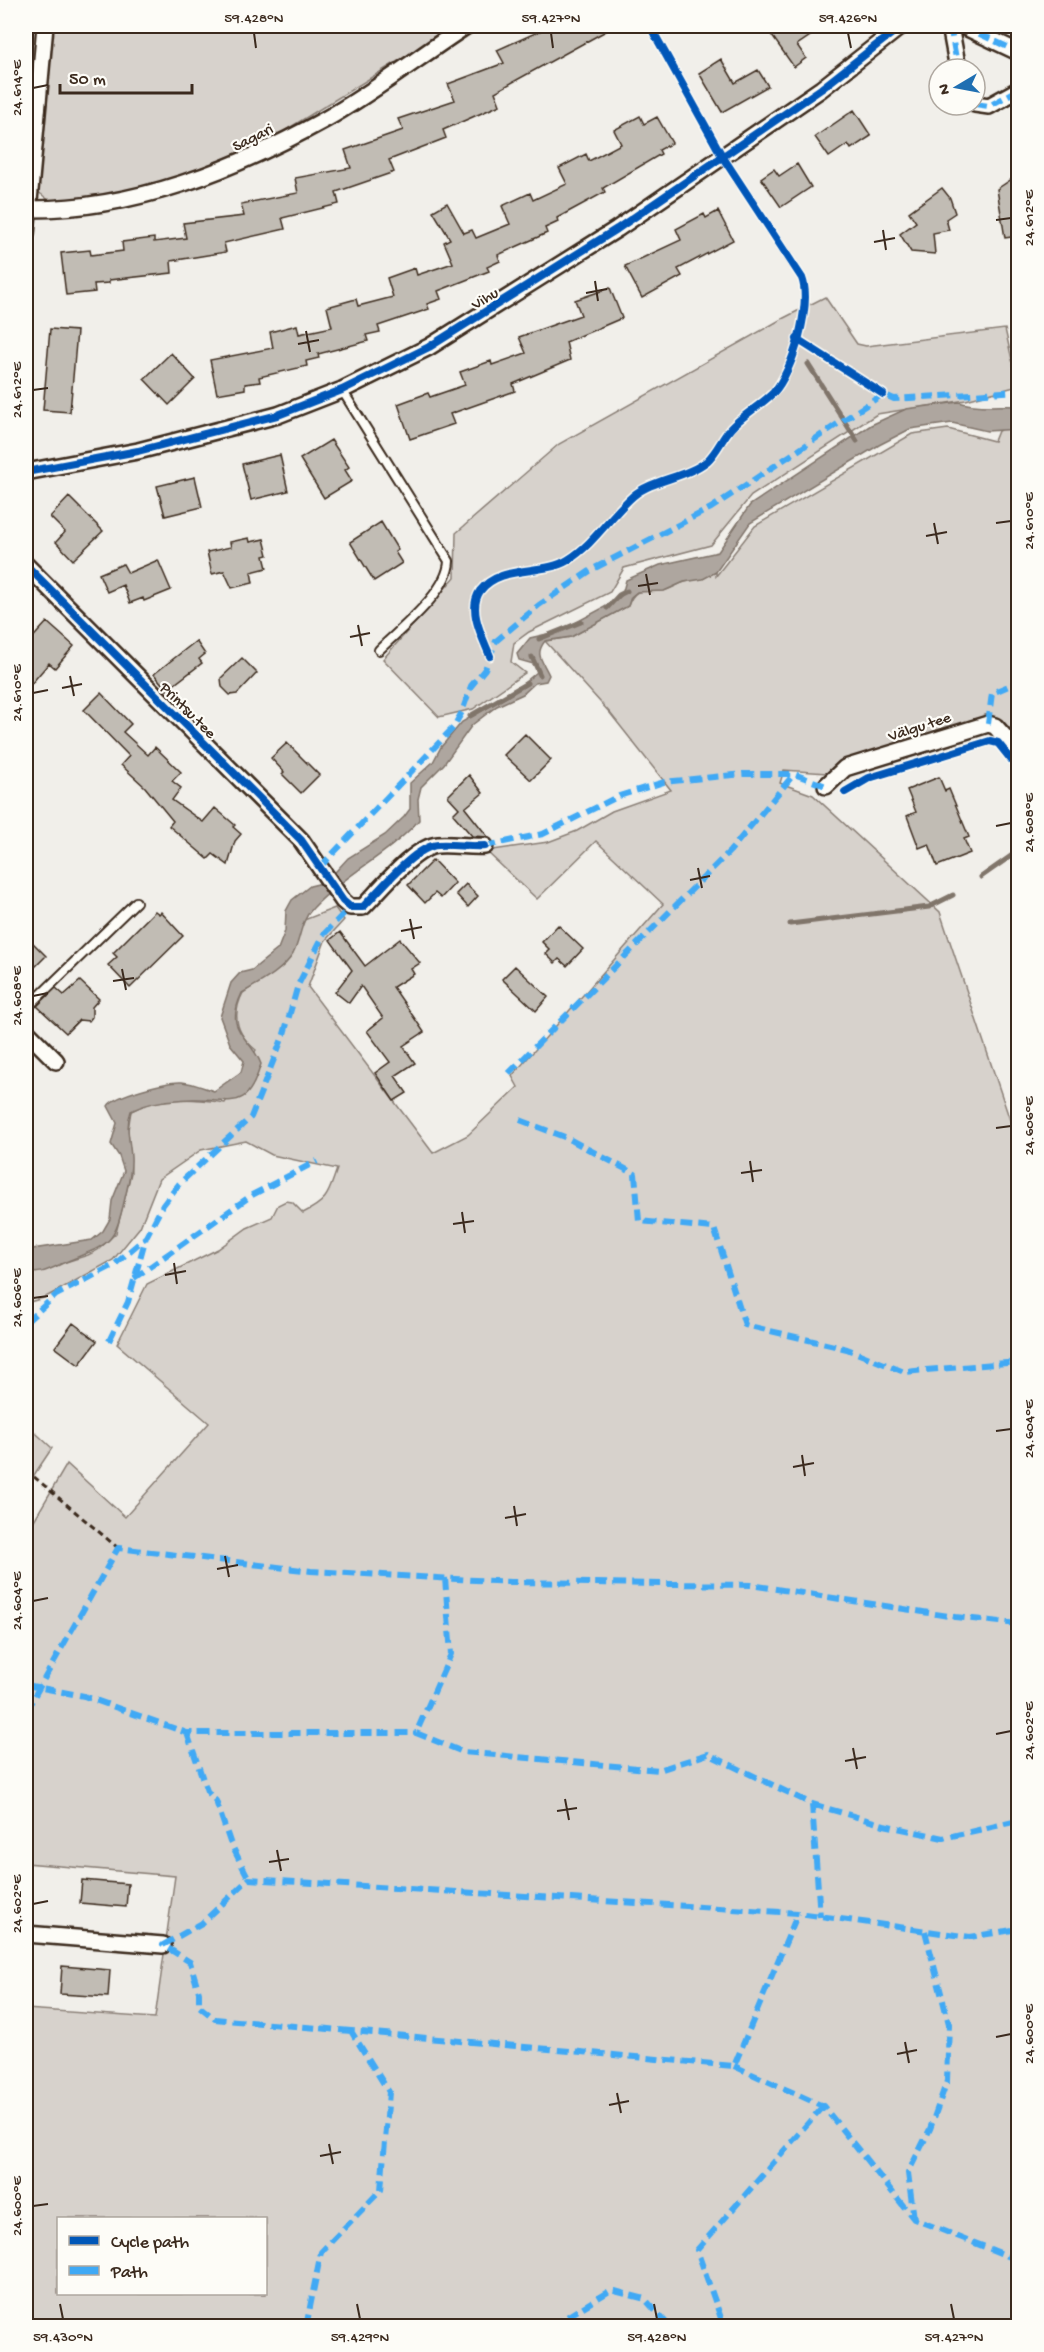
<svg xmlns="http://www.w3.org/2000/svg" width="1044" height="2352" font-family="'Gochi Hand',sans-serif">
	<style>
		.green { fill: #d7d2cc; stroke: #897e75; stroke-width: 1.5; fill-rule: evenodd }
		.water { fill: #aea69f; stroke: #80746b; stroke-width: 1.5 }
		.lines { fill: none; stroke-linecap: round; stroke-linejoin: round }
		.stream { stroke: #80746b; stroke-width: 5 }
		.building { fill: #c1bcb4; stroke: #3b2a1e; stroke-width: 1.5 }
		.lane-casing { stroke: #3b2a1e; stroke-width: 12 }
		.street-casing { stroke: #3b2a1e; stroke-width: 20 }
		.path { stroke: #3b2a1e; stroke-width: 3; stroke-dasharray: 6 4.5; stroke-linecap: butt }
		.lane { stroke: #fdfcf7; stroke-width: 8 }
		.street { stroke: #fdfcf7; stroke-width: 15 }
		.quiet { stroke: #3fa9f5; stroke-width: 6; stroke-dasharray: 12 6; stroke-linecap: butt }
		.cycleway-casing { stroke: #fdfcf7; stroke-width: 11 }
		.cycleway { stroke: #0057b8; stroke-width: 8 }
		.ticks { fill: none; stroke: #3b2a1e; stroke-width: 2 }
		.labels { text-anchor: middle; stroke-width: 4.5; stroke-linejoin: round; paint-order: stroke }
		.street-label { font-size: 16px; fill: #3b2a1e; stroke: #fdfcf7 }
		.neatline { fill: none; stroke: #3b2a1e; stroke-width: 2 }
		.ticks-label { font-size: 15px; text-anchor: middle; fill: #3b2a1e }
	</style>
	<rect width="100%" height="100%" fill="#f1efea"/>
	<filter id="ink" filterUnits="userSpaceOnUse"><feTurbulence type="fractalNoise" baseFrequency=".0167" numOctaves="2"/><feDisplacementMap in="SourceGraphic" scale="12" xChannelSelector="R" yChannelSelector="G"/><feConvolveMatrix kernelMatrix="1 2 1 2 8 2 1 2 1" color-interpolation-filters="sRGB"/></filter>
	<g filter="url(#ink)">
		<!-- green -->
		<path class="green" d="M52,26H455L268,141L175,178L96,198L50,201L37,191Z
			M825,297L857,344L866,346L1005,329L1018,386L966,400L877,414L751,496L711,545L624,568L610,592L529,632L514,643L511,662L525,673L473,709L439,717L383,659L455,577L456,533L559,444L780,320Z
			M1005,428L1018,429V743L985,717L840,762L827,773L784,770L780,783L813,795L940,912L1018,1144V2326H26V2009L155,2018L175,1876L26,1863V1534L67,1464L125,1517L209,1423L117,1344L147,1284L218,1249L247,1228L272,1217L278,1205L286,1201L292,1202L303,1213C329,1200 328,1194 337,1169L272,1155L246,1141L201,1150L159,1179L140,1227L113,1260L44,1298L26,1303V1270L31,1273L88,1255L98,1250L116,1233L131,1173L128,1130L131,1111C159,1096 193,1098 225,1103L256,1050C237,1035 231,1016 243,993C271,975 294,952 304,920L335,908L344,920L325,941L308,987L433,1153L468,1135L518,1087L512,1076L663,904L596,841L537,899L486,851L548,842L577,831L612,811L671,790L610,713L545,641L571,637L628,606C636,584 645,593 663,591C670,590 677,584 685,582C697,579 705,578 716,572V576L755,526L912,434L948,429L994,441L998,431ZM58,2218H266V2294H58Z
			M26,1424L52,1448L26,1487Z"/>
		<!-- water -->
		<path class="water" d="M959,402C977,408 999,405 1018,406V429L987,431L952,423L910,429L879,445L750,523L716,572L703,579L684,582L664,591L637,592L631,597L628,606L571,637L545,641C534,655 543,661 549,675L546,681L535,683L523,694L497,706L472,725L444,764L421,787L418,799L419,820C388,855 344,875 313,908C300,921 301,939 293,954C283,971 259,983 242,993C223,1033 250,1035 261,1064C246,1114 233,1098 193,1099C171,1100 151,1101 131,1111C125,1127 130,1141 131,1157C132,1171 128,1185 125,1198C114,1245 111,1243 68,1261C55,1266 39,1278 26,1270V1250L92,1240L103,1231L110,1219L112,1201L124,1171L119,1156L111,1144L117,1123L108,1106C114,1095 168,1081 182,1082C193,1083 204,1088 214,1091L241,1072L244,1061L230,1044L220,1017L231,983L240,973L252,970L278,949L285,931L286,911L292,900L310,886L326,882L348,858L385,835L404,817L410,809V783L433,762L441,747L462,722L507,697L537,672V665L519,660L517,654L530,638L560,631L616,601L622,595L626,580L660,565L718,552L750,505L871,425L906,409Z"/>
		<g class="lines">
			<!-- stream -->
			<path class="stream" d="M808,364L857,441
				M607,608L619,595L627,591
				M539,639L581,622
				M532,657L540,675
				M470,716L527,683
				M981,877L1018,851
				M790,924L929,907L953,895"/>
		</g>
		<!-- building -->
		<path class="building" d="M551,26H615L495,92L500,105L443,130L446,138L389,160L394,172L336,192L339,204L282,218L285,229L224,243L226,252L171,261L172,273L109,280V283L94,284L95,292L66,295L61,253L90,250L91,255L123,251L122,242L154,238V242L186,238L183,223L244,216L241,204L298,193L295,178L351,168L345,150L403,130L398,119L455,100L448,84L504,63L497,50Z
			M765,26H825L797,45L806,58L794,67Z
			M721,59L735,83L758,70L768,86L722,112L699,73Z
			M854,110L871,136L851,149L848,144L829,157L815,137Z
			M640,116L644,124L657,117L672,143L659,150L661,154L603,188L605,192L557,218L558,222L545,228L547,233L498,255L500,261L487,267L489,271L438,291L441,299L427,304L429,309L378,326L380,332L366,335L368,341L318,354L319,358L306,361L307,366L259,377L260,382L245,384V389L217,394L210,360L273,348L270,332L297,325L299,334L332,327L327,307L356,299L358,306L393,297L387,278L415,268L417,275L453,263L444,242L450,239L433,211L447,203L464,233L472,230L476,238L510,224L502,206L530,193L533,200L567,184L559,168L586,154L589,161L621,144L614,130Z
			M797,164L811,187L781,207L761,178L774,169L779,176Z
			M1018,175V236L1005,238L997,189Z
			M942,188L950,198L955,213L946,219L949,230L933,233L935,254L911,252L900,234L916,222L909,212Z
			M718,211L733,240L678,269L682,276L642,298L625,266L681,240L676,229L704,214L706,218Z
			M610,288L622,318L566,342L570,360L513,384L515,391L450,414L454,424L410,439L398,404L428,393L430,397L465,385L460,372L491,361L492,365L526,353L519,337L581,315L575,300Z
			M50,329L77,331L70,412L43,410Z
			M171,353L195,379L169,405L144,379Z
			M331,440L349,467L345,470L352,481L324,498L300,459Z
			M280,455L288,491L251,500L242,464Z
			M195,477L202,507L165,516L157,486Z
			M69,497L103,531L73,560L56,542L65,532L50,517Z
			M381,522L398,550L395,552L402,563L374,581L350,542Z
			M249,538L250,542L264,539L268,555L264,556L267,568L251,572L253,583L232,588L224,571L212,574L207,552L231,547L230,542Z
			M158,560L171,590L144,601L143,598L130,603L123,585L107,592L99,574L123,564L128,573Z
			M47,622L74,646L55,668L49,663L26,690V645Z
			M196,641L205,654L199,659L202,663L167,690L154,674Z
			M242,658L257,673L237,694L230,695L222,687L221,678Z
			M101,693L131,724L123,732L148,755L155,747L181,772L172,781L181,788L172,800L203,822L215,808L235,825L233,827L241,834L235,841L228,865L213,854L208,859L169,826L173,821L145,787L121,765L129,756L84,710Z
			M525,734L551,760L531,780L504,755Z
			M287,743L319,775L301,793L282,774L284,772L271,758Z
			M469,775L483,793L465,808L488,837L472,836L453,814L459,808L448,796Z
			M939,777L945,791L949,789L969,837L964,839L970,853L937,866L929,844L919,848L907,816L916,812L907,790Z
			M433,860L455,883L441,898L435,893L425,903L408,885Z
			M466,884L478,896L468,907L456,894Z
			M155,911L159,914L161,912L183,936L130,988L108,965L117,957L113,953Z
			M558,925L583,949L567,966L559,959L555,963L546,954L550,950L542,942Z
			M340,932L365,966L400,939L420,963L411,969L414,974L393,987L424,1032L403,1046L415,1063L395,1076L407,1093L394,1101L375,1073L390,1062L367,1031L383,1018L361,986L349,1003L335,992L352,970L330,940Z
			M26,936L46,956L26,976Z
			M515,966L548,997L536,1011L502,979Z
			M80,981L99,999L92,1007V1017L89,1021L79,1020L66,1033L37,1006L56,988L64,995Z
			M73,1323L97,1341L79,1365L55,1347Z
			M82,1880L128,1884L126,1907L80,1903Z
			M62,1966L110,1970L108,1997L60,1994Z"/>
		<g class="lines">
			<defs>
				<path id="lane" d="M342,390L449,561C448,592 401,628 379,650
					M26,1009L136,902"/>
				<path id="street" d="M950,26L958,69
					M963,26L1018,52
					M975,104L989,106L1018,90
					M28,209C134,210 234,170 326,119C374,92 420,56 466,26
					M26,234L45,26
					M26,472L138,451L278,415L342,390L429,347L617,229L821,89L901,26
					M26,565L301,840L343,901L350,907H363C380,890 415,846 438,845C454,844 469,847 485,846
					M826,786L845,768L988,724L995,726L1018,752
					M26,1031L56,1061
					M26,1934L163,1945"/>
			</defs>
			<!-- lane casing -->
			<use href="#lane" class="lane-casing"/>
			<!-- street casing -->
			<use href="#street" class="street-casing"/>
			<!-- path -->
			<path class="path" d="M26,34V26
				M26,1470L118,1548"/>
			<!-- lane -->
			<use href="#lane" class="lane"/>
			<!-- street -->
			<use href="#street" class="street"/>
			<!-- quiet -->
			<path class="quiet" d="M950,26L958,69
				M963,26L1018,52
				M975,104L989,106L1018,90
				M988,724L992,693L1013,684L1018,674
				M485,846L543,834L619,796L664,782L743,774H794L826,786
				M320,867L453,728L462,712L471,686L485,669L496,641L539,605L593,569L711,508L883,394L894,399L1018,391
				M509,1073L730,851L794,774
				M520,1120L567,1138L635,1174L639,1221L714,1228L745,1325L847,1349L904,1372L1018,1362
				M134,1278L252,1195L317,1161
				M26,1322L56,1295L114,1265L146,1237
				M109,1341L128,1302L146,1237L163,1205L179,1184L251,1117L284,1034L298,985L324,934L350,907
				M445,1578L451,1654L416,1733L463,1752L659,1770L708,1754L812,1804L820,1917
				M26,1685L84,1696L187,1733H416
				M26,1711L118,1548L311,1571L511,1582L751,1585L955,1617L1018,1624
				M187,1733L207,1791L216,1801L230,1842L249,1879
				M812,1804L884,1825L943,1838L1018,1821
				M351,2031L215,2019L199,2006V1992L190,1962L163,1945L202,1923L249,1879L798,1913L970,1937L1018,1929
				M734,2066L823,2106L914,2219L1018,2260
				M914,2219L908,2173L930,2129L947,2081L949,2024L925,1931
				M309,2326L307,2322L321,2252L381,2190L389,2092L351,2031L734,2066L798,1913
				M552,2326L611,2290L645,2299L669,2326
				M707,2326L722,2321L697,2250L823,2106"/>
			<defs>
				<path id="cycleway" d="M797,339L883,394
					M26,472L138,451L278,415L342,390L429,347L617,229L821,89L901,26
					M26,565L301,840L343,901L350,907H363C380,890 415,846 438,845C454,844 469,847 485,846
					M490,656C483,638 467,610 480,591C500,564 542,576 568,560C594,544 610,516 633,496C653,479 686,478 707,461C717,452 722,438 731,428C743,415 760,406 773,393C793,372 812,304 802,278L722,156L650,26
					M845,792L869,778L990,741L998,743L1018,768"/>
			</defs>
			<!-- cycleway casing -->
			<use href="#cycleway" class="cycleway-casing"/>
			<!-- cycleway -->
			<use href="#cycleway" class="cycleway"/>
		</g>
	</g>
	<!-- ticks -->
	<path class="ticks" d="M254,33L256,48M551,33L553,48M848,33L851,48M33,88L48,85M996,220L1011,218M883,230L886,250M874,242L895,238M595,281L598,301M586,293L607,289M306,331L310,352M298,344L319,340M33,390L48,388M934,523L938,544M996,523L1011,521M926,536L947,532M646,574L650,595M638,586L658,583M358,625L362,646M350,637L370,633M70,676L74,696M62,688L82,684M33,693L48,690M996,826L1011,823M698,868L702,888M690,880L710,876M410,919L414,939M401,931L422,927M122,969L126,990M113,981L134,978M33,996L48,993M996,1128L1011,1126M750,1161L753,1182M741,1173L762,1170M462,1212L465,1233M453,1224L474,1221M174,1263L177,1284M165,1275L186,1271M33,1298L48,1296M996,1431L1011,1429M802,1455L805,1476M793,1467L814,1463M514,1506L517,1526M505,1518L526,1514M225,1556L229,1577M217,1569L238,1565M33,1601L48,1598M996,1734L1011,1731M853,1748L857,1769M845,1761L866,1757M565,1799L569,1820M557,1811L577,1808M277,1850L281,1871M269,1862L289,1859M33,1904L48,1901M996,2037L1011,2034M905,2042L909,2063M897,2054L917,2050M617,2093L621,2113M609,2105L629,2101M329,2144L333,2164M320,2156L341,2152M33,2206L48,2204M60,2304L63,2319M357,2304L360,2319M654,2304L657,2319M951,2304L954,2319"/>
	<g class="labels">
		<!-- street labels -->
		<g class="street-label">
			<text transform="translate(252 136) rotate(-27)" y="6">Sagari</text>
			<text transform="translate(484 297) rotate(-31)" y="6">Vihu</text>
			<text transform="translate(189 709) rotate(45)" y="6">Printsu tee</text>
			<text transform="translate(919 725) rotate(-18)" y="6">Välgu tee</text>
		</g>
	</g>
	<!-- margin -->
	<rect width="1044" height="2352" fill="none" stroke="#fdfcf7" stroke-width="66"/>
	<!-- legend -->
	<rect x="57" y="2217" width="210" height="78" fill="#fdfcf7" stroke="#afa8a0" stroke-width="1.5"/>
	<rect x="69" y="2236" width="30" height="9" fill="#0057b8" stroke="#afa8a0" stroke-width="1.5"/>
	<text x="111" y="2247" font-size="18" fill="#3b2a1e">Cycle path</text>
	<rect x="69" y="2266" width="30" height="9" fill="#3fa9f5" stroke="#afa8a0" stroke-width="1.5"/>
	<text x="111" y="2277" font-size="18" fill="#3b2a1e">Path</text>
	<!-- north arrow -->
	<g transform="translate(957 87) rotate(260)"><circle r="28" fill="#fdfcf7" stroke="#afa8a0" stroke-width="1.5"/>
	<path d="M0-4.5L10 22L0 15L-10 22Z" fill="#1f6fb2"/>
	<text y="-9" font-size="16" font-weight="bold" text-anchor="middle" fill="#3b2a1e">N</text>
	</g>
	<!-- scale -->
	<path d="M60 84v9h132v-9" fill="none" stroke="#3b2a1e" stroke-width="3"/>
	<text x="69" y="84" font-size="18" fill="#3b2a1e" stroke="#fdfcf7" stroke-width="4.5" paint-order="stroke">50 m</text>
	<rect x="33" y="33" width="978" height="2286" class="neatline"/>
	<g class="ticks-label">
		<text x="254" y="22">59.428°N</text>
		<text x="551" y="22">59.427°N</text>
		<text x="848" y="22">59.426°N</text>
		<text transform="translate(16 88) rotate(-90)" y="5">24.614°E</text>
		<text transform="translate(1028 218) rotate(-90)" y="5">24.612°E</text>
		<text transform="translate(16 390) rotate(-90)" y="5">24.612°E</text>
		<text transform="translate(1028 521) rotate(-90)" y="5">24.610°E</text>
		<text transform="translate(16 693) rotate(-90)" y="5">24.610°E</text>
		<text transform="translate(1028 823) rotate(-90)" y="5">24.608°E</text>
		<text transform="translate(16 996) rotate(-90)" y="5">24.608°E</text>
		<text transform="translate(1028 1126) rotate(-90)" y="5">24.606°E</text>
		<text transform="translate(16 1298) rotate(-90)" y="5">24.606°E</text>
		<text transform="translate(1028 1429) rotate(-90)" y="5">24.604°E</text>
		<text transform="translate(16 1601) rotate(-90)" y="5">24.604°E</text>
		<text transform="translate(1028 1731) rotate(-90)" y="5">24.602°E</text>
		<text transform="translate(16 1904) rotate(-90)" y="5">24.602°E</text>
		<text transform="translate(1028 2034) rotate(-90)" y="5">24.600°E</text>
		<text transform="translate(16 2206) rotate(-90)" y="5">24.600°E</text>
		<text x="63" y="2341">59.430°N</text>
		<text x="360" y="2341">59.429°N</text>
		<text x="657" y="2341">59.428°N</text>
		<text x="954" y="2341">59.427°N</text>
	</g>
</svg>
